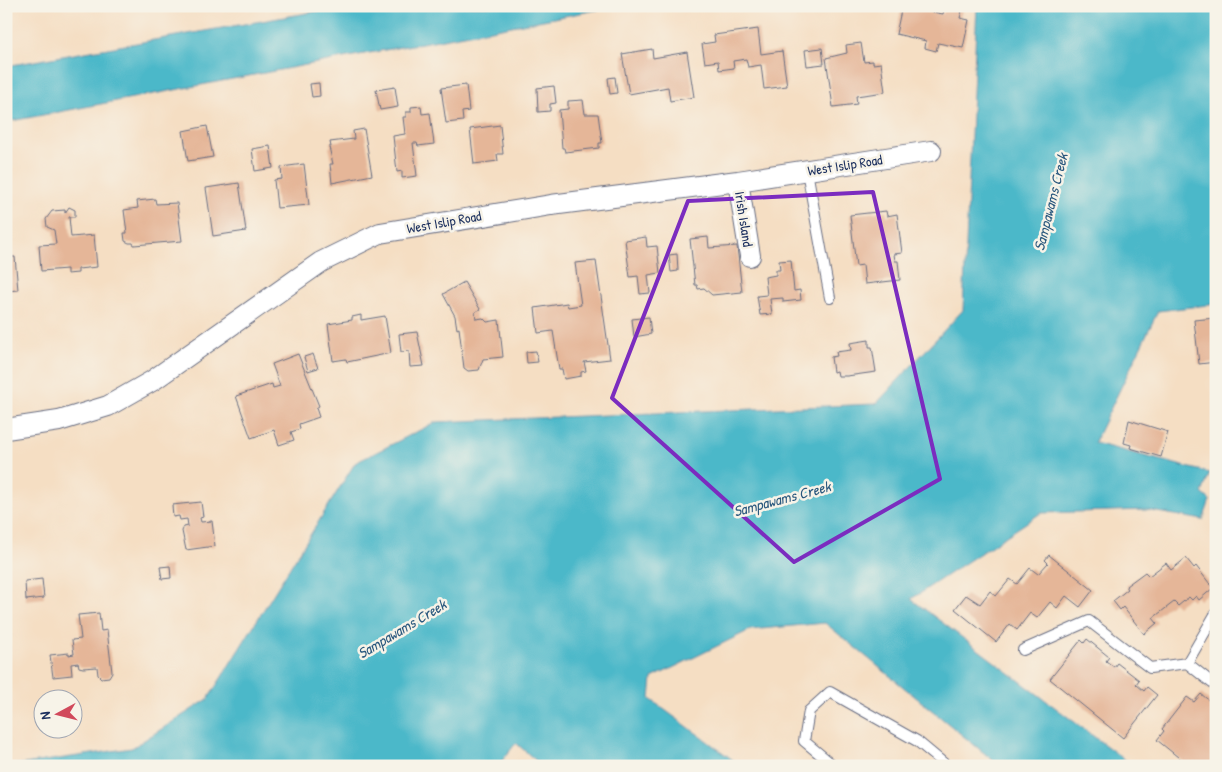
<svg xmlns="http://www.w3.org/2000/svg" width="1222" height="772" font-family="'Patrick Hand',sans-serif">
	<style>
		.water { fill: #4cb8c9; stroke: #347494 }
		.building { fill: #e5b698 }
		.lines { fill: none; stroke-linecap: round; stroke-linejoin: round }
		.service-casing { stroke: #676c81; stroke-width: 12 }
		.minor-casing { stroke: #676c81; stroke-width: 22 }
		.service { stroke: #fff; stroke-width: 10 }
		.minor { stroke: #fff; stroke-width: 20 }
		.marked { fill: none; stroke: #7b2cbf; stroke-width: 4; stroke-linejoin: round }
		.labels { text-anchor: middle; stroke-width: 5; stroke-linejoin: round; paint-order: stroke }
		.street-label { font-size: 14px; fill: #1b2f5e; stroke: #f7f3e8 }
		.water-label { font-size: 15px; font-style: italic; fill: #2a587e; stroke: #f7f3e8 }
	</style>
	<rect width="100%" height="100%" fill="#f7f3e8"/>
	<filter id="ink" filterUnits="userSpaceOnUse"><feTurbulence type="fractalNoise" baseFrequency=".02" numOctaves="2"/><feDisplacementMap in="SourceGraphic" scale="10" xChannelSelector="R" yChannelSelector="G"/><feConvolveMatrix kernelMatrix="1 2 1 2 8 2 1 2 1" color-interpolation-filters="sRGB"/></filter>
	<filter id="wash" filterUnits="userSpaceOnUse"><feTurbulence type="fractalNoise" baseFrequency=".0096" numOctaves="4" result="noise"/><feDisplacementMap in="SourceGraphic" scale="20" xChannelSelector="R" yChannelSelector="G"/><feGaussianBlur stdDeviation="1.12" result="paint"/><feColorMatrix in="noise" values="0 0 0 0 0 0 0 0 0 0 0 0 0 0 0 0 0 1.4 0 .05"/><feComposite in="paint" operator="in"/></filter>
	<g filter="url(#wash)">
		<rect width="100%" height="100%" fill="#f5dec3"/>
		<!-- water -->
		<path class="water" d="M347,6H617L6,122V66Z
			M977,6H1216V304L1158,311L1094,443L1210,473L1202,493L1210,500L1203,520L1146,510L1041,513L911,599L1133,766H1000L825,623L750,630L652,678L650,699L741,766H542L516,743L498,766H11L132,748L208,699L355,463L436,422L876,404L963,310Z"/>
		<g id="blocks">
			<!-- building -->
			<path class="building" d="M902,6H928L927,11L943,14L945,6L963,7L960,18L969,20L963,48L938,43L936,51L925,48L926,41L896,34Z
				M758,29L761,54L782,51L787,86L764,89L761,65L748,67L746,59L733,61L734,68L719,70L718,61L705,63L702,44L715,42L714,35Z
				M861,43L864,62L873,61V64L881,63L885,92L856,96L857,104L833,107L826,58L847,53L846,45Z
				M822,48L824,64L807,66L805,50Z
				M652,49L653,58L687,52L694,97L670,101L668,87L629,94L622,54Z
				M615,77L617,93L610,94L608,78Z
				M319,83L320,96L312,97L310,84Z
				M466,85L469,111L462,112L463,121L446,123L441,88Z
				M554,86L556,103L550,104V111L538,112L537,88Z
				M395,87L398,107L380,110L376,90Z
				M583,100L585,114H598L602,143H599V148L565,152L564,148H562L559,110L568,109V101Z
				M421,106L422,114L430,113L434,144L418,146L417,143H413L417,176L402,178V171L397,172L393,136L405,134L403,117H406V112H411V107Z
				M500,125L503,154H497L498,161L474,164L470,129Z
				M207,126L213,157L188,161L183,131Z
				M364,129L372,175L332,183L330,164H333L329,147H331L330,142L354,139L353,131Z
				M270,146L273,168L255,171L252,149Z
				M304,164L309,205L277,208L274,180L282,179L281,167Z
				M239,183L246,231L213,236L206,188Z
				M155,199L156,204L177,203L182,241L134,245L133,243H129L125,241L124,233H127L124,210L138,208L137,201Z
				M69,207L75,210V217H69L71,237L94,235L97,267L78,269V273L67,274V269L41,271L39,245L56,244L54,230L47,227L46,219L52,211L65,210V213Z
				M886,211L887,216L897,214L902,253L894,254L895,261H898L900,280L865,284L863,265L856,266L850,215Z
				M646,237L647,247L657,246L660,273L648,275L650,293L640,294L638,276L630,277L625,240Z
				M708,237L709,248L737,246L742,292L712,295L704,288L698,289L697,285H695L690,239Z
				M6,249H11V257H15L18,290L6,291Z
				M677,254L678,271L671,272L669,255Z
				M791,260L794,291L800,290L801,300L783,302V298L770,299L772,314L760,315L757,296L767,295L765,277L776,275V270H780L779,261Z
				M596,261L610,359L584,362L586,371L581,372V376L564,379L562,369H559L553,331L538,333L535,308L567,303L568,307L581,305L575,263Z
				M464,282L480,309L475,312L476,319L483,318L487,322L499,320L503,357L483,359L479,370L468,371L464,368L459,328L457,329L455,316L443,294Z
				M361,315V320L385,316L391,353L347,362L346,359L333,361L328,324L352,320V317Z
				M649,317L651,334L634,337L632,319Z
				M1216,318V362L1199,364L1194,320Z
				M417,332L424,366L410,367L409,351L401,352L399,334Z
				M869,340V347H872L876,372L847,376H838L837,371L833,372L831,357L837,356L836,352L851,350L850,343Z
				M536,351L538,362L527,363L526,352Z
				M298,354L319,406L316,408L319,417L299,424L300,429L291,432L294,440L279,445L274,430L251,438L236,396L272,384L273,388L280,386L272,364Z
				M313,354L318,368L308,371L304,357Z
				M1129,420L1168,432L1161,457L1130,448L1131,445L1124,443Z
				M201,502L203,517L200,518L201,522L212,521L215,546L186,550L182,531L184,527L188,526L187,519L180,520L179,516L173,517L172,505Z
				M1049,555L1093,590L1080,607L1066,596L1057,608L1050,602L1037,618L1030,613L1017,630L1010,624L996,642L955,609L966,595L980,604L990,591L996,596L1010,579L1017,584L1030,568L1038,574L1048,563L1045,560Z
				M1186,558L1194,568L1196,566L1213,588L1199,600L1196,596L1192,600L1189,597L1178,606L1174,602L1153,618L1157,623L1144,634L1123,607L1120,610L1113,601L1128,589L1126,586L1145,572L1149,576L1166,563L1171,570Z
				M170,566L171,578L162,579L160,567Z
				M42,579L44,598L26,600L25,581Z
				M99,613L101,631L107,630L112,672L109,677L101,678L98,675L97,667L83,668L79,667L78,663L71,664L72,675L53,677L50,655L69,653V655L74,654L72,640L81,639L78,615Z
				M1087,639L1109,657L1106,661L1114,667L1117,663L1139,680L1136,684L1144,691L1147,687L1157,695L1123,738L1050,679L1081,640L1084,643Z
				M1201,694L1216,706V713L1212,718L1216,721V766H1189L1157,740L1164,731L1162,729L1187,697L1194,702Z"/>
		</g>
	</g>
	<g filter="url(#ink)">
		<use href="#blocks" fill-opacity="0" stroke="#676c81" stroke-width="1"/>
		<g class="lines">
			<defs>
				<path id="service" d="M807,171L830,298
					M1216,613L1187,663L1216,686
					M1023,650L1089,621L1150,668L1187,663
					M834,766L804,741L809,711L830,692L917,741L947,766"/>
				<path id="minor" d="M738,181L750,256
					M6,429L59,421L108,406L152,381L321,262L380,233L551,205L738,181L931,151"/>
			</defs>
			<!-- service casing -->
			<use href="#service" class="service-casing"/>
			<!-- minor casing -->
			<use href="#minor" class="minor-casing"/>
			<!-- service -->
			<use href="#service" class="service"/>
			<!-- minor -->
			<use href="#minor" class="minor"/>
		</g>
	</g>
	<!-- marked area -->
	<path class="marked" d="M873,192L940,479L794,562L612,398L688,201Z"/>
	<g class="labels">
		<!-- street labels -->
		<g class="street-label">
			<text transform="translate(845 165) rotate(-9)" y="5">West Islip Road</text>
			<text transform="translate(744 219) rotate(81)" y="5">Irish Island</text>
			<text transform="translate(444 222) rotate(-10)" y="5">West Islip Road</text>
		</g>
		<!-- water labels -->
		<g class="water-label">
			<text transform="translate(1051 202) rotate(-76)" y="5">Sampawams Creek</text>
			<text transform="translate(782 499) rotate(-15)" y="5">Sampawams Creek</text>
			<text transform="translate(402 629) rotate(-31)" y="5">Sampawams Creek</text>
		</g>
	</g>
	<!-- margin -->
	<rect width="1222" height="772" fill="none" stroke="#f7f3e8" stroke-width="25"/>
	<!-- north arrow -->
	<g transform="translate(58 714) rotate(263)"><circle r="24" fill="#f7f3e8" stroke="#9fa5b1"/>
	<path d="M0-4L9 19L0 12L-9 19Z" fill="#d1495b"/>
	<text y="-8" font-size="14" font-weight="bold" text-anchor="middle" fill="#1b2f5e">N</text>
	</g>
</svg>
